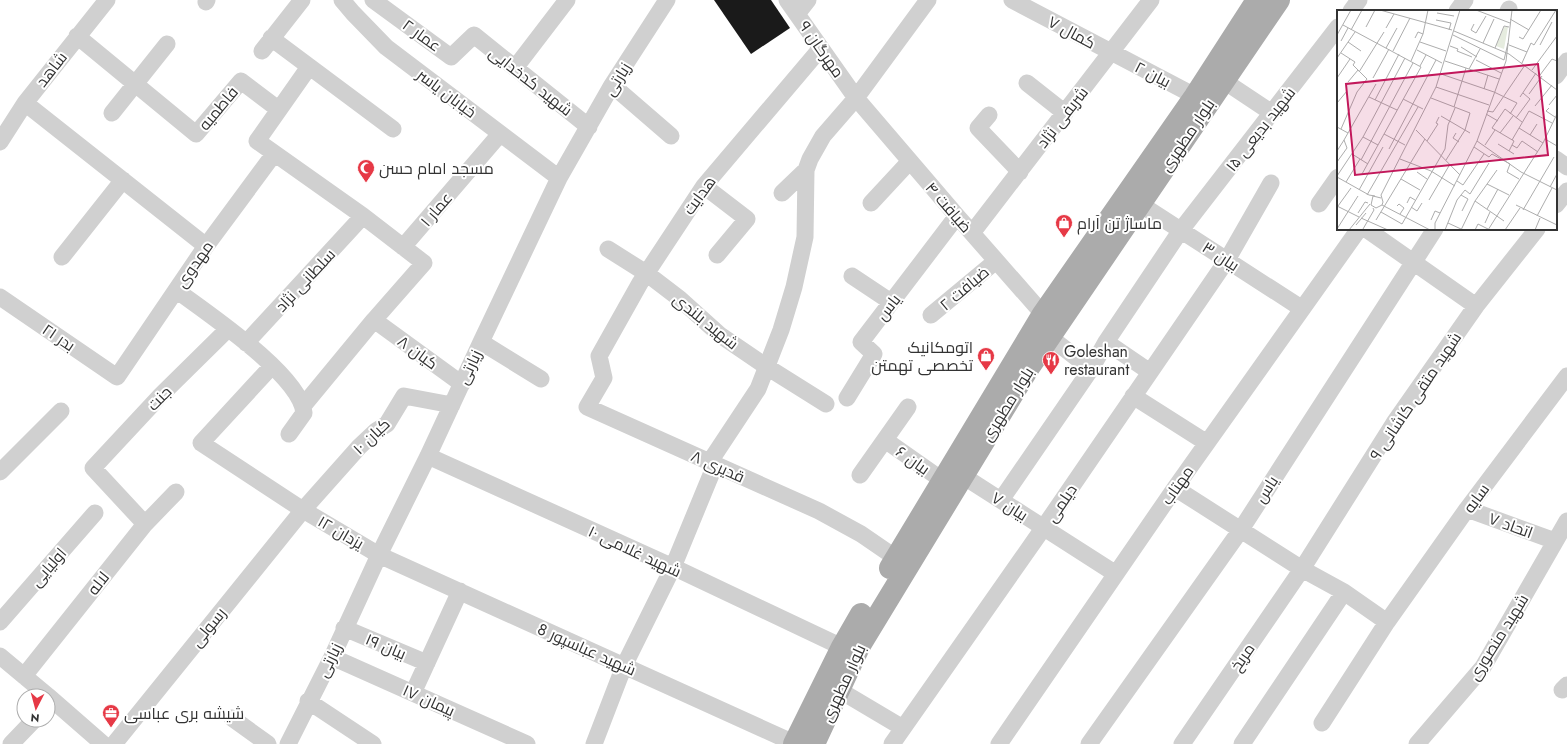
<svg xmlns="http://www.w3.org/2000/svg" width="1567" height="744" font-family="Jost,Cairo,sans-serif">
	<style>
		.building { fill: #1a1a1a }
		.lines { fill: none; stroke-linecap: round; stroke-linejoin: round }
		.minor { stroke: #d0d0d0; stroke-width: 17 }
		.major { stroke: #ababab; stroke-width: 22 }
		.labels { text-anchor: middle; stroke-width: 4; stroke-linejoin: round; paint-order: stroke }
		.street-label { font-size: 16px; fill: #333; stroke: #fff }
		.poi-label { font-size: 16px; fill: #333; stroke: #fff; text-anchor: start }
		.inset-road { fill: none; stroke: #adadad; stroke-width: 1 }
		.view { fill: #c2185b; fill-opacity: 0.15; stroke: #c2185b; stroke-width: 2 }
		.inset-edge { fill: none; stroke: #333; stroke-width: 2 }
	</style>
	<rect width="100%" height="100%" fill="#fff"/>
	<!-- building -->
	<path class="building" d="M714,0H771L790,28L751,54Z"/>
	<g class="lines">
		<!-- minor -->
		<path class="minor" d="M342,0L353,13L386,47L559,178
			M373,0L451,57L474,35L589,127
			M787,0L856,98L957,216L1043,314
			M1012,0L1195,96
			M206,2L207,0
			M1351,11L1359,0
			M1457,11L1465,0
			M1508,11L1509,9
			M797,14L808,0
			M77,36L196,134L241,81L278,109
			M271,38L393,129
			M821,48L704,186L640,283L599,356L604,378L587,407L819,511L861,534L896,558
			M262,51L302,0
			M515,68L567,0
			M1556,76L1567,61
			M1224,81L1272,113
			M1027,83L1065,113
			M612,85L671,136
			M25,103L206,246
			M112,113L167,44
			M989,115L978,128L1020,172
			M0,142L25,103L107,0
			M1556,159L1567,167
			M704,186L747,219L717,255
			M782,193L806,170
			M871,203L910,161
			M1140,204L1301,308
			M1319,204L1338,177
			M1556,205L1567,191
			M1366,229L1476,306
			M972,233L1151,0
			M403,247L500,134
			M608,249L646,273L680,299L720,335L767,367L826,404
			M62,257L123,180
			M852,276L891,302
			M176,290C207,313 300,375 304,413L289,434
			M0,297L117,377L206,246L274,154
			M931,315L996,261
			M374,320L462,384
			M1051,338L1091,369
			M481,342L541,379
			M1106,342L1150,372
			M246,343L363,216
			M272,366L201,443L303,510L379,555L794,743
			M1133,396L1207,443
			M847,398L874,354L861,342L957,216
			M303,406L374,320L424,263L363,216L257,141L309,67
			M885,440L942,480
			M428,456L673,567L842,647
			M709,463L758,389L781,330L794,287L805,237L806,170L810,159L823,136L856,98L928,0
			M0,472L61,411
			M860,475L908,407
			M963,476L1116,574
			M1175,488L1302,569L1344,592L1387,622
			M1001,500L1091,369L1106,342L1181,230L1338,27
			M1467,509L1555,541
			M145,524L93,468L161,395L228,329
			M0,622L95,513
			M344,628L427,663
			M0,656L48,696
			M332,657L527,744
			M24,676L145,524L176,492
			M839,690L903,728
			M1562,690L1567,685
			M413,693L460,591
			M48,696L103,744
			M308,701L373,744
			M232,718L268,744
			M1322,723L1387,622L1467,509L1567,376
			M11,744L34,720
			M114,744L303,510L359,447L376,431L387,424L404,396L452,405
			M288,744L332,657L379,555L428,456L481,342L559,178L612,85L667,0
			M594,744L624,666L673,567L715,465
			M892,744L1044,527L1227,260L1271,183
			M999,744L1175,488L1359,229
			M1089,744L1240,531L1435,229
			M1182,744L1302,569L1394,423L1476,306L1537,229
			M1242,744L1344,592
			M1417,744L1483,667L1567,521"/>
		<!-- major -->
		<path class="major" d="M890,568L1043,314L1195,96L1257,0
			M794,744L842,647L861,614
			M814,744L859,647L1028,369L1279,0"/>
	</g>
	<!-- icons -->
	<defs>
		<symbol id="mosque-pin" viewBox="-11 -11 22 30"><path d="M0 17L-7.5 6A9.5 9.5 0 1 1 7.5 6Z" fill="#e63946" stroke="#fff"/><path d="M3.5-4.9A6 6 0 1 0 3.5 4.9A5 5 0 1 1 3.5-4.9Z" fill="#fff"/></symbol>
		<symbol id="shop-pin" viewBox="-11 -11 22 30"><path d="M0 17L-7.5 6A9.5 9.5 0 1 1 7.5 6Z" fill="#e63946" stroke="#fff"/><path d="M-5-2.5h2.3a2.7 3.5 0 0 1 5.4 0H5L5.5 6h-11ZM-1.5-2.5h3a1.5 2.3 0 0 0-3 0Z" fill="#fff"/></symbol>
		<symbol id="restaurant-pin" viewBox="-11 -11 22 30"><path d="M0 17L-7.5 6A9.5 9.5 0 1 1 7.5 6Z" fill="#e63946" stroke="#fff"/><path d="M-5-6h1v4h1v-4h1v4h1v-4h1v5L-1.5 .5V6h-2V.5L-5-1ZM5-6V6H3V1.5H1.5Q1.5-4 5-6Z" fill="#fff"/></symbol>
		<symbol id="office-pin" viewBox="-11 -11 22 30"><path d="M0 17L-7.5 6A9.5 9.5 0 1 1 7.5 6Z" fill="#e63946" stroke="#fff"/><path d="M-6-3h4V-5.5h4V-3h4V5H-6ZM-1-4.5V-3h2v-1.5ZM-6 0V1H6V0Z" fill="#fff"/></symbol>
	</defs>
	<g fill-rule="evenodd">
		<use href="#mosque-pin" x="356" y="158" width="20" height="27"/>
		<use href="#shop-pin" x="1054" y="213" width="20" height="27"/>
		<use href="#shop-pin" x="976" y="346" width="20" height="27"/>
		<use href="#restaurant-pin" x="1041" y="350" width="20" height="27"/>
		<use href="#office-pin" x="101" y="703" width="20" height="27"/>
	</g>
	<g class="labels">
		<!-- street labels -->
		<g class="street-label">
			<text transform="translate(1072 32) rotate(28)" y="6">کمال ۷</text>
			<text transform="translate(422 35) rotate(36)" y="6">عمار ۲</text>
			<text transform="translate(822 49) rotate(55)" y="6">مهرگان ۹</text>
			<text transform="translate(51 69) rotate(-52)" y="6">شاهد</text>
			<text transform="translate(1153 74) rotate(27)" y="6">بیان ۲</text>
			<text transform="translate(617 79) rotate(-58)" y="6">زیارتی</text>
			<text transform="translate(531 81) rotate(38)" y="6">شهید کدخدایی</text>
			<text transform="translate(447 93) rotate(37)" y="6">خیابان یاسر</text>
			<text transform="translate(218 108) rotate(-50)" y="6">فاطمیه</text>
			<text transform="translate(1062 117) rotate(-52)" y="6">شریفی نژاد</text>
			<text transform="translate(1260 129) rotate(-52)" y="6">شهید بدیعی ۱۵</text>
			<text transform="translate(1187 135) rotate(-56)" y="6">بلوار مطهری</text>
			<text transform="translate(699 195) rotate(-54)" y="6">هدایت</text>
			<text transform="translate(949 207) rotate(49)" y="6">ضیافت ۴</text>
			<text transform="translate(436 209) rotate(-49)" y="6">عمار ۱</text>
			<text transform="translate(1221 256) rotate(33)" y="6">بیان ۳</text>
			<text transform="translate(194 264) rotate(-55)" y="6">مهدوی</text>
			<text transform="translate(305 280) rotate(-47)" y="6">سلطانی نژاد</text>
			<text transform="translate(964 288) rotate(-40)" y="6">ضیافت ۲</text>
			<text transform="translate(888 307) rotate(-52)" y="6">یاس</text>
			<text transform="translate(706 321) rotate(39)" y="6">شهید بلندی</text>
			<text transform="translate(59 337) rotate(34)" y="6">بدر ۲۱</text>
			<text transform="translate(418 352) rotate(36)" y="6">کیان ۸</text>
			<text transform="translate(469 367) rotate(-65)" y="6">زیارتی</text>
			<text transform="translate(1415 396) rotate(-56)" y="6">شهید متقی کاشانی ۹</text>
			<text transform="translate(159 398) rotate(-46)" y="6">جنت</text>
			<text transform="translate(1007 404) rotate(-58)" y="6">بلوار مطهری</text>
			<text transform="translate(371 436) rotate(-44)" y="6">کیان ۱۰</text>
			<text transform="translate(913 460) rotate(35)" y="6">بیان ۶</text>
			<text transform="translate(718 466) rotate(24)" y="6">قدیری ۸</text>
			<text transform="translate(1177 485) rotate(-55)" y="6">مهتاب</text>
			<text transform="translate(1266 489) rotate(-57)" y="6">یاس</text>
			<text transform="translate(1476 498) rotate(-54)" y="6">سایه</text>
			<text transform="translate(1061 503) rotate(-56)" y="6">دیلمی</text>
			<text transform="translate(1010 506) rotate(32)" y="6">بیان ۷</text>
			<text transform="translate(1511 525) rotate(20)" y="6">اتحاد ۷</text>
			<text transform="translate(341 532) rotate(30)" y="6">یزدان ۱۲</text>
			<text transform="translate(635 551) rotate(25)" y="6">شهید غلامی ۱۰</text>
			<text transform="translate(48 567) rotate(-49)" y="6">اولیایی</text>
			<text transform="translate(98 583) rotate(-52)" y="6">لاله</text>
			<text transform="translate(208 627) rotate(-51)" y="6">رسولی</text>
			<text transform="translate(1498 637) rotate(-58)" y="6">شهید منصوری</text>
			<text transform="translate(386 646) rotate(23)" y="6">بیان ۱۹</text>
			<text transform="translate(587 649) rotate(24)" y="6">شهید عباسپور 8</text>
			<text transform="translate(1242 657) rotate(-55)" y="6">مریخ</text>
			<text transform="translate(329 660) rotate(-64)" y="6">زیارتی</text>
			<text transform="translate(843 683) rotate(-65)" y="6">بلوار مطهری</text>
			<text transform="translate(429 700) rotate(24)" y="6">پیمان ۱۷</text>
		</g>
		<!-- poi labels -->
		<g class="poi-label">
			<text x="379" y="174">مسجد امام حسن</text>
			<text x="1077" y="229">ماساژ تن آرام</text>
			<text x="973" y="353" text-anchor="end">اتومکانیک<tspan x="973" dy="18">تخصصی تهمتن</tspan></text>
			<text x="1064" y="357">Goleshan<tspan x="1064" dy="18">restaurant</tspan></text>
			<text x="124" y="719">شیشه بری عباسی</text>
		</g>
	</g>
	<!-- overview -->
	<g transform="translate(1337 10)">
		<rect width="220" height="220" fill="#fff"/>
		<path d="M167,17H171L167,39L159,36Z" fill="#e6ecdf"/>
		<path class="inset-road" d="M43,0L115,20M139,0L173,13M100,3L117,6M173,9L192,20M99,10L114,13L112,20M137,14L134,20L139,23L149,6M6,15L84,57L25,164M29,17L38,0M49,18L57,4M14,20L25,0M117,21L172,44L220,80M0,25L14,0M116,25L167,50M182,27L186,29L204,0M78,28L81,22L86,24M4,31L11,18M11,32L24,41M83,32L109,41M146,33L157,9M172,35L190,42M203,35L215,12M113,36L121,39L120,41L135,47M124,37L140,47M49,38L60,18M158,38L167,16L172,17M80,40L105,53M56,41L73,8M0,48L18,22M139,50L164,63M167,50L171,33M74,51L86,24L91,0M108,51L162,69M185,53L194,33L197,35L219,0M83,56L89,45M132,59L143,39M195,60L220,26M22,62L47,22M104,64L157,82L180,93L173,104M203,65L215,49L220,51M0,68L13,49M36,68L52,39M11,72L21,60M99,77L152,95M147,79L151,65M192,84L205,66M32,87L60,100M183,87L199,63M94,88L133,103L128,120L109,150M66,89L86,99M38,90L62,44M0,93L10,81M212,95L220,85M198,96L215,75M117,97L129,58M212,98L209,101L218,107M150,101L156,102L188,55M149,104L161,111M104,106L133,123M179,108L193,89L186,83M0,117L11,123M182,118L206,133M4,119L20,82L30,69L16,55L18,52L4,43M79,120L123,165M119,123L116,128L122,132M163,123L176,106M47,124L68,135M193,125L200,114M26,127L41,135M208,129L220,136M175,130L192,101L215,113M90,131L101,114L99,113L102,107M140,131L184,162L220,180M161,134L177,144M148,135L158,120M175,135L180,138L185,131L201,142M137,137L152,147L155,144L173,154L170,162L182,169M52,139L99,50M0,141L7,130M172,141L177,131L155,118L168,99L185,112M15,144L31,154M63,149L94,161L118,176M24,150L76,53M0,152L10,138L7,130L39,74M80,162L90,169M0,166L26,127L68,48M0,167L32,185L38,186M64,169L83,180M120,171L126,175L147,144M9,172L23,149M150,174L172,185M213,177L220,164M22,180L46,137M30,185L81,97M124,185L131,189L125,201M44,188L36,186L34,195L39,198L45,195L46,192L44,185L99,77L123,0M92,190L113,154M138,191L167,211M70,193L73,187L78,190M45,195L93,220M179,195L220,215M0,196L22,207M1,196L14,178M60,196L62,194L67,198L63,204M74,197L80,201L85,193M150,199L161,179M186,200L217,147M44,202L65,214L108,139L111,115L118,98M21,203L28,192L31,193M200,206L215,178M24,208L51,220M39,210L88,129M94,210L98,201L103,203M111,213L124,219M148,213L153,202M19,215L29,203M0,219L21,186M26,219L37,200L36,198M12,220L33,194M98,220V213L140,131L169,51L175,0M108,220L120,190L128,180L133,184L152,153M124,220L138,191L160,160M138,220L141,214L151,219M151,220L206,133L220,104M168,220L183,198M198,220L203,208"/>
		<path class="view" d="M201,54L211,145L18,165L9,74Z"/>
		<rect width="220" height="220" class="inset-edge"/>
	</g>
	<!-- north arrow -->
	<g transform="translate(36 708) rotate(186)"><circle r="19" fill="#ffffff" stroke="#adadad"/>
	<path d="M0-3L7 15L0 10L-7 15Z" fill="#e63946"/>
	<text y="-6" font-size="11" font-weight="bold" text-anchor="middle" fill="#333333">N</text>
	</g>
</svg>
